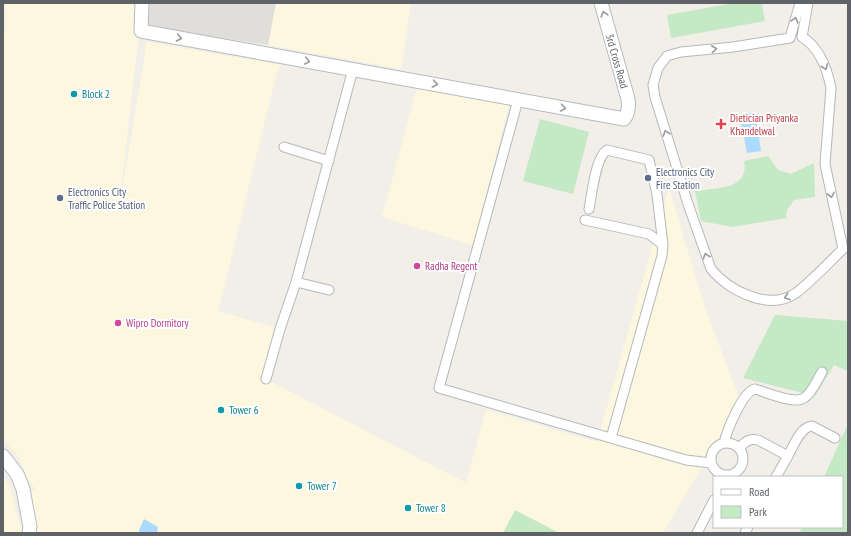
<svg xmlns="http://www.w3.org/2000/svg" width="851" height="536" font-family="'PT Sans Narrow',sans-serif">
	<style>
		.commercial { fill: #fef7e0 }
		.industrial { fill: #e0deda }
		.green { fill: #c5e8c5 }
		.water { fill: #aadaff }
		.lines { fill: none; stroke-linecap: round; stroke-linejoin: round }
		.street-casing { stroke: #b5b8bc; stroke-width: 11 }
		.secondary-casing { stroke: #b6babf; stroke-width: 15 }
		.street { stroke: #fff; stroke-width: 9 }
		.secondary { stroke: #fff; stroke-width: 13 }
		.oneway { stroke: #979a9d }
		.culture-dot { fill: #0f9aa8; stroke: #fff; stroke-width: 1.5 }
		.health-dot { fill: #e0444e; stroke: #fff; stroke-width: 1.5 }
		.service-dot { fill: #5c6f8a; stroke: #fff; stroke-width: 1.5 }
		.hotel-dot { fill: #d1479c; stroke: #fff; stroke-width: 1.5 }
		.labels { text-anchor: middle; stroke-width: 4; stroke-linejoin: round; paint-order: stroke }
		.street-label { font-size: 11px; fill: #5f6368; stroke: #fff }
		.culture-label { font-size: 11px; fill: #0d838f; stroke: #fff; text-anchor: start }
		.health-label { font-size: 11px; fill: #be3a42; stroke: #fff; text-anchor: start }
		.service-label { font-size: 11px; fill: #4e5e75; stroke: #fff; text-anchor: start }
		.hotel-label { font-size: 11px; fill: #b23c85; stroke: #fff; text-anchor: start }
	</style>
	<rect width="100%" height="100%" fill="#f1efe8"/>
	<!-- commercial -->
	<path class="commercial" d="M5,3H141L140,25L118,215L147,42L281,65L277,72L218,311L280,329L266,379L466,483L486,410L597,442L669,188L705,308L739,397L728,422L663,533H559L516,510L503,533H27L18,491L36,490L26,477L17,454L3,440V44L6,27Z
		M276,3H411L401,69L268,45Z
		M417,88L509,105L473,245L382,217Z
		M3,476L10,486L22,533H3Z"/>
	<!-- industrial -->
	<path class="industrial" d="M141,3H276L268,45L140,25Z"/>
	<!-- green -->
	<path class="green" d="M734,3H762L765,21L671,38L667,15Z
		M540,119L589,132L573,194L523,181Z
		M768,156L778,170L791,174L814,163L815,197L794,200L787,210L786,218L732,227L701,221L695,191C715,188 750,190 744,161Z
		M775,315L848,321V371L834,365L815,396L743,378Z
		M848,424V533H799L802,527H842V477H824Z
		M515,510L559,533H503Z"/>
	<!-- water -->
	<path class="water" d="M755,112L761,151L747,153L740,115Z
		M144,519L158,527L157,533H139V530Z"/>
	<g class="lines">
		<defs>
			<path id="street" d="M800,3L790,38L733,47L681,52L667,56L658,68L653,85L655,97L688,204L711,269C728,290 769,312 796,293C812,281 828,263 843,249L825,164L831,88C827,68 819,47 802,37L808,3
				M518,100L439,388L686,460L711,463
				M284,147L329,161
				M589,209C592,195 595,158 607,150L649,160L657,194L663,245
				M585,220L649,234L663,245L662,256L611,438
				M296,282L329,290
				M266,379L280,329L296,282L353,69
				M711 459a16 16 0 1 1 32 0a16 16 0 1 1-32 0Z
				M724,443C727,431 742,392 755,389C766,392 794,405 804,398C812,393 817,380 822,372
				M739,448C745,442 749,438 758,440L788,456L776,477
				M788,456C793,447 800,427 812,426L835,438
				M697,533L714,500
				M745,533L748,527"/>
			<path id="secondary" d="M142,3L141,31L624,119C629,113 629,106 628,99L601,3
				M3,456L17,474L23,489L30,527L29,533"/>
		</defs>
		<!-- street casing -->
		<use href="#street" class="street-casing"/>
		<!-- secondary casing -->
		<use href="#secondary" class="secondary-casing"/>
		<!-- street -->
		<use href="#street" class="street"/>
		<!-- secondary -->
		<use href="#secondary" class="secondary"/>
	</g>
	<!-- one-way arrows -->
	<defs><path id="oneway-chevron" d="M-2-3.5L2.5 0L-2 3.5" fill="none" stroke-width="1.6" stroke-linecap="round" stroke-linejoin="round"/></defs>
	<g class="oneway">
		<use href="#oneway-chevron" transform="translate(604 14) rotate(-106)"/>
		<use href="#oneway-chevron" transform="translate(795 20) rotate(-74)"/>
		<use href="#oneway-chevron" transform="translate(179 38) rotate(11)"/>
		<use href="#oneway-chevron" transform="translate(714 49) rotate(-6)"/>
		<use href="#oneway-chevron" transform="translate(307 61) rotate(10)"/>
		<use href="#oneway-chevron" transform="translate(825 67) rotate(68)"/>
		<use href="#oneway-chevron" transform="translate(435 84) rotate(11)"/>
		<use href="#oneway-chevron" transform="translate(563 108) rotate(10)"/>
		<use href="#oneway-chevron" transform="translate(666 133) rotate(-109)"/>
		<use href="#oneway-chevron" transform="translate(831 195) rotate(78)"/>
		<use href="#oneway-chevron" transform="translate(706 256) rotate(-109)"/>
		<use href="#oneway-chevron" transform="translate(787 297) rotate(161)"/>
	</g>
	<!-- markers -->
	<g class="culture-dot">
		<circle cx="74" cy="94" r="4"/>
		<circle cx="221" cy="410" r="4"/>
		<circle cx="299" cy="486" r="4"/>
		<circle cx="408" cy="508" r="4"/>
	</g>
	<path class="health-dot" d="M719 118h4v4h4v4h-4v4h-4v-4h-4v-4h4z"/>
	<g class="service-dot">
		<circle cx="648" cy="178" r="4"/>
		<circle cx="60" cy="198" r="4"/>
	</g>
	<g class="hotel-dot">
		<circle cx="417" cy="266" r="4"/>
		<circle cx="118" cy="323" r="4"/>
	</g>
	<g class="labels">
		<!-- street labels -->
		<g class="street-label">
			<text transform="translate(617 61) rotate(74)" y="4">3rd Cross Road</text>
		</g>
		<!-- culture labels -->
		<g class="culture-label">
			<text x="82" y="98">Block 2</text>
			<text x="229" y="414">Tower 6</text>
			<text x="307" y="490">Tower 7</text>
			<text x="416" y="512">Tower 8</text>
		</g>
		<!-- health labels -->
		<g class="health-label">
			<text x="730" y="122">Dietician Priyanka<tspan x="730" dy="13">Khandelwal</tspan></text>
		</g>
		<!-- service labels -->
		<g class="service-label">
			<text x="656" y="176">Electronics City<tspan x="656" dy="13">Fire Station</tspan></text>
			<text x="68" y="196">Electronics City<tspan x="68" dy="13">Traffic Police Station</tspan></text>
		</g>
		<!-- hotel labels -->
		<g class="hotel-label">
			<text x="425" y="270">Radha Regent</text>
			<text x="126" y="327">Wipro Dormitory</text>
		</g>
	</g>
	<!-- border -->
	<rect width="851" height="536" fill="none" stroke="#5f6368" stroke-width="8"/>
	<!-- legend -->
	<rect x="713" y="476" width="130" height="52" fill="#ffffff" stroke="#bfc1c3"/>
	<rect x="721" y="489" width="20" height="6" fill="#ffffff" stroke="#bfc1c3"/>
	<text x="749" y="496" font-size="12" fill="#5f6368">Road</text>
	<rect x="721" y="506" width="20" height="12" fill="#c5e8c5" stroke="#bfc1c3"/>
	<text x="749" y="516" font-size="12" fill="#5f6368">Park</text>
</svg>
